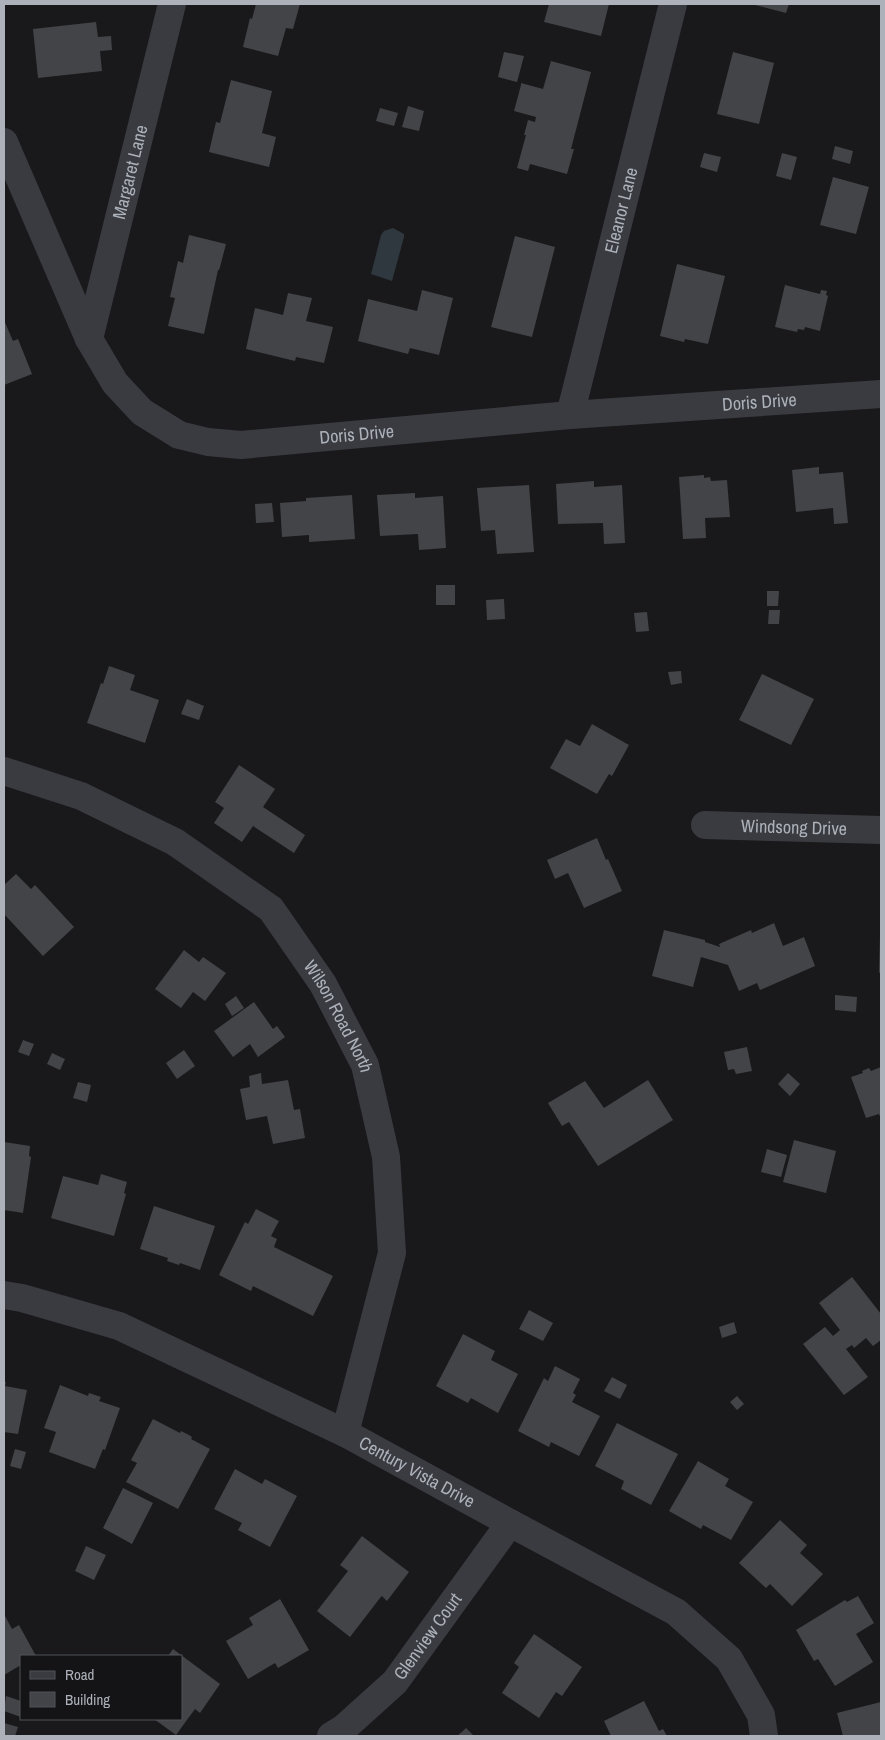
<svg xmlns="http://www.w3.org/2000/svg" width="885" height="1740" font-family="'Archivo Narrow',sans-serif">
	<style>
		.water { fill: #2f383f }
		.building { fill: #434448 }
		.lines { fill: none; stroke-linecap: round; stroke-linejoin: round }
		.street { stroke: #3a3b40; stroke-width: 28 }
		.labels { text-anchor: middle; stroke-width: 4.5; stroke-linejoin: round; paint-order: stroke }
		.street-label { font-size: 18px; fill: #acb1ba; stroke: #141416 }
	</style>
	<rect width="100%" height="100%" fill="#19191b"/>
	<!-- water -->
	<path class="water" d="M393,228L404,234V237L392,281L371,274L381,235L384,231Z"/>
	<!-- building -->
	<path class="building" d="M256,4H300L293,29L286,28L278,56L243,47L250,18L252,19Z
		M549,4H609L601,36L544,22Z
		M751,4H789L786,13Z
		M96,22L98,37L111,36L112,50L100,51L102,71L38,78L33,29Z
		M504,52L524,56L517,82L498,77Z
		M733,52L774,63L759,124L717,114Z
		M551,61L591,72L571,149H574L567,174L530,164L528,171L517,168L526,135H524L528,120L535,122L536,117L514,111L521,85V83L543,89Z
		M231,80L272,91L262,133L276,137L269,167L209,152L216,122L220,123Z
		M408,106L424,111L419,131L402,127Z
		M380,108L398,113L394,126L376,121Z
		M835,146L853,151L850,164L832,159Z
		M704,153L721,157L717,172L700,167Z
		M782,153L797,157L791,180L776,176Z
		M833,177L869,187L856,234L820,225Z
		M189,235L226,244L220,267L219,270H218L204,334L168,326L175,298L170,297L178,261L183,263Z
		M515,236L555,247L532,337L491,327Z
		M677,264L725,276L708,344L685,339L684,342L660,336Z
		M785,285L820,294L821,290L827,291L826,295L828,296L820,331L805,327L804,330L798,329L797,332L775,327Z
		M422,290L453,298L439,355L410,348L408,354L358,341L368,299L417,311Z
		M288,293L312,298L306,321L333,327L324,363L296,357L295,361L246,349L255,308L283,315Z
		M4,320L13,341L18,339L32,374L4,385Z
		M819,467V474L843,472L848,523L834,524L833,508L796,512L792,470Z
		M704,475V478L710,477L711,481L727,480L730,517L705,518L706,538L683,539L679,477Z
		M594,481V487L622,485L625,543L604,544L603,523L558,524L556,484Z
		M529,485L534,552L497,554L495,530L481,531L477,488Z
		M415,493V498L443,496L446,548L419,550L418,534L380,536L377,495Z
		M352,495L355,539L309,542V535L282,537L280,503L306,501V498Z
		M272,503L274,522L256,523L255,504Z
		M436,585H455V605H436Z
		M767,591H779L778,606H767Z
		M504,599L505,619L487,620L486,600Z
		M769,610H780L779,624H768Z
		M647,612L649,631L636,632L634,613Z
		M109,666L135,675L130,690L159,700L145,743L87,723L101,683L103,684Z
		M681,671L682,683L671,685L668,672Z
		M762,674L814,699L791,745L739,720Z
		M187,699L204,706L199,720L181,714Z
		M592,724L629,745L612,776L609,774L597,794L550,768L566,739L580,746Z
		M239,765L275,789L263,807L305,835L294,853L253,826L242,842L214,823L224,808L215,802Z
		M597,838L606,860L608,859L622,891L584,908L568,873L555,879L547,860Z
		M16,874L31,889L35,885L74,927L43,956L4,914V885Z
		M774,923L783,946L804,937L815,966L760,990L757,983L739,991L728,965L701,957L693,987L652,976L664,930L705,940V942L720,947L719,944L751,930L752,933Z
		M880,934H881V972L879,973Z
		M184,950L199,962L203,957L226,973L205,1001L193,992L181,1008L155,989Z
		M835,995L857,997L856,1012L835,1010Z
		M236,996L244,1008L232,1016L225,1004Z
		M254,1002L273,1029L277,1026L285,1037L258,1057L250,1044L233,1057L214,1031Z
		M23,1040L34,1044L29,1056L18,1052Z
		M747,1047L752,1071L736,1074L734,1069L728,1070L724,1052Z
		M184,1050L195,1066L177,1079L166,1063Z
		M52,1053L65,1059L60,1070L47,1064Z
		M881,1067V1119L879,1114L866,1118L851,1077L863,1073L862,1071L869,1068L871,1071Z
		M261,1073L262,1084L288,1080L294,1110L300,1109L305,1138L273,1144L267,1116L246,1120L240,1089L250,1087L249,1076Z
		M788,1073L800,1084L790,1096L778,1084Z
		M648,1080L673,1120L598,1166L569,1122L562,1126L548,1103L585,1081L604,1108Z
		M78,1082L91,1085L87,1102L73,1098Z
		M794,1140L836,1151L826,1193L783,1182Z
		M4,1142L30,1146L29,1156L31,1157L23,1213L4,1210Z
		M767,1149L787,1155L781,1177L761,1172Z
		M101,1174L127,1182L124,1193L126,1194L114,1236L51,1218L63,1176L98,1185Z
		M154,1206L215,1226L200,1270L180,1263L179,1265L167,1261L168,1258L140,1249Z
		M256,1209L279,1221L271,1236L277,1239L274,1247L333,1276L313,1316L253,1286L251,1291L219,1275L245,1222L248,1224Z
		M852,1277L881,1314V1340L873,1346L866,1338L854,1348L852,1345L846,1349L868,1377L844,1395L803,1344L825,1327L833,1336L840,1330L819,1303Z
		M529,1310L553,1323L543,1341L519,1329Z
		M734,1322L737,1333L722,1338L719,1327Z
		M463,1334L495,1351L491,1360L518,1374L498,1413L471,1398L468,1403L436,1386Z
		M555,1366L580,1379L573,1393L576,1395L572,1402L600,1416L579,1456L551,1442L549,1447L518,1431L544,1378L548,1381Z
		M612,1377L627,1385L620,1399L604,1391Z
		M4,1382H6L5,1386L27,1390L18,1434L4,1432Z
		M60,1385L88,1396L89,1393L101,1397L99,1401L120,1408L105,1450L103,1449L95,1469L49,1452L56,1432L44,1428Z
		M737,1396L744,1404L737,1410L730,1402Z
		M153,1419L180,1433L181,1431L189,1435L192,1437L191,1439L210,1449L178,1509L126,1482L137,1463L131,1460Z
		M617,1423L678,1454L651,1505L621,1489L624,1481L595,1466Z
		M15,1449L26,1452L21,1469L10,1466Z
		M698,1461L729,1479L725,1486L753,1502L731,1540L703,1525L701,1529L669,1511Z
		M235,1469L262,1484L265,1479L297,1496L270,1547L238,1530L242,1523L214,1509Z
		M123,1488L153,1503L132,1544L103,1528Z
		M780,1520L807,1545L800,1553L823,1574L792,1606L770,1584L766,1588L739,1563Z
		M362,1536L409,1572L387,1601L382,1596L380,1598L350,1637L317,1611L348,1571L340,1565Z
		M86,1546L106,1555L94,1580L75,1571Z
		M858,1596L874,1623L856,1634L873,1662L835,1686L818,1659L814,1661L796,1630L845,1600L847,1602Z
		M280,1599L309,1650L278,1668L275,1663L248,1679L226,1641L253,1625L249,1618Z
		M4,1614L12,1629L19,1625L36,1656H21V1665L4,1675Z
		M534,1634L582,1667L562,1696L556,1692L539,1718L502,1693L519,1667L514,1663Z
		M173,1649L220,1684L200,1713L195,1709L176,1735L154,1719H181V1656H168Z
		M6,1696L21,1701V1717L4,1711Z
		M644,1701L659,1731L663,1729L667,1736H611L604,1721Z
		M881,1702V1736H843L837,1713Z
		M4,1723L18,1727L15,1736H4Z
		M466,1728L474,1736H457L464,1730Z"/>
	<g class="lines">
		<!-- street -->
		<g class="street">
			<path id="s1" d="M4,142L89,339L115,383L142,412L179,435L208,442L241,445L570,415L881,394"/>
			<path id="s2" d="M89,339L172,4"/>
			<path id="s3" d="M570,415L673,4"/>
			<path id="s4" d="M4,771L81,796L175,842L271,909L323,984L365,1065L386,1157L392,1253L345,1433"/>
			<path id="s5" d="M705,825L881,830"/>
			<path id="s6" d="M4,1295L22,1298L119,1326L345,1433L510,1523L676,1612L729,1659L761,1715L764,1736"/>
			<path id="s7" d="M331,1736L344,1728L395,1682L510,1523"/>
		</g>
	</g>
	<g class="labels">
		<!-- street labels -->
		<g class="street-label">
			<text dy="6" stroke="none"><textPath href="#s2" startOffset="172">Margaret Lane</textPath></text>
			<text dy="6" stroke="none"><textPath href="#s3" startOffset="211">Eleanor Lane</textPath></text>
			<text dy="6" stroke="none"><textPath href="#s1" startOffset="932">Doris Drive</textPath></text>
			<text dy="6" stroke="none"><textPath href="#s1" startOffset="528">Doris Drive</textPath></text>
			<text dy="6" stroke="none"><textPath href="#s5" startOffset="89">Windsong Drive</textPath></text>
			<text dy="6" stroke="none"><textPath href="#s4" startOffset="430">Wilson Road North</textPath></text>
			<text dy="6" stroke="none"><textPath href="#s6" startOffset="451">Century Vista Drive</textPath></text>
			<text dy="6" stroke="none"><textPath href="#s7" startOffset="140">Glenview Court</textPath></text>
		</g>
	</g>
	<!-- border -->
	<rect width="885" height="1740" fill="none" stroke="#acb1ba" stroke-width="10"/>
	<!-- legend -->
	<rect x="20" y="1655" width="162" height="65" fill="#141416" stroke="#515358"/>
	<rect x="30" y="1671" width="25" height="8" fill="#3a3b40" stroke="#515358"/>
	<text x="65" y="1680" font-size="15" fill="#acb1ba">Road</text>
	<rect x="30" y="1692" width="25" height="15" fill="#434448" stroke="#515358"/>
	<text x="65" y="1705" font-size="15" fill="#acb1ba">Building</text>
</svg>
